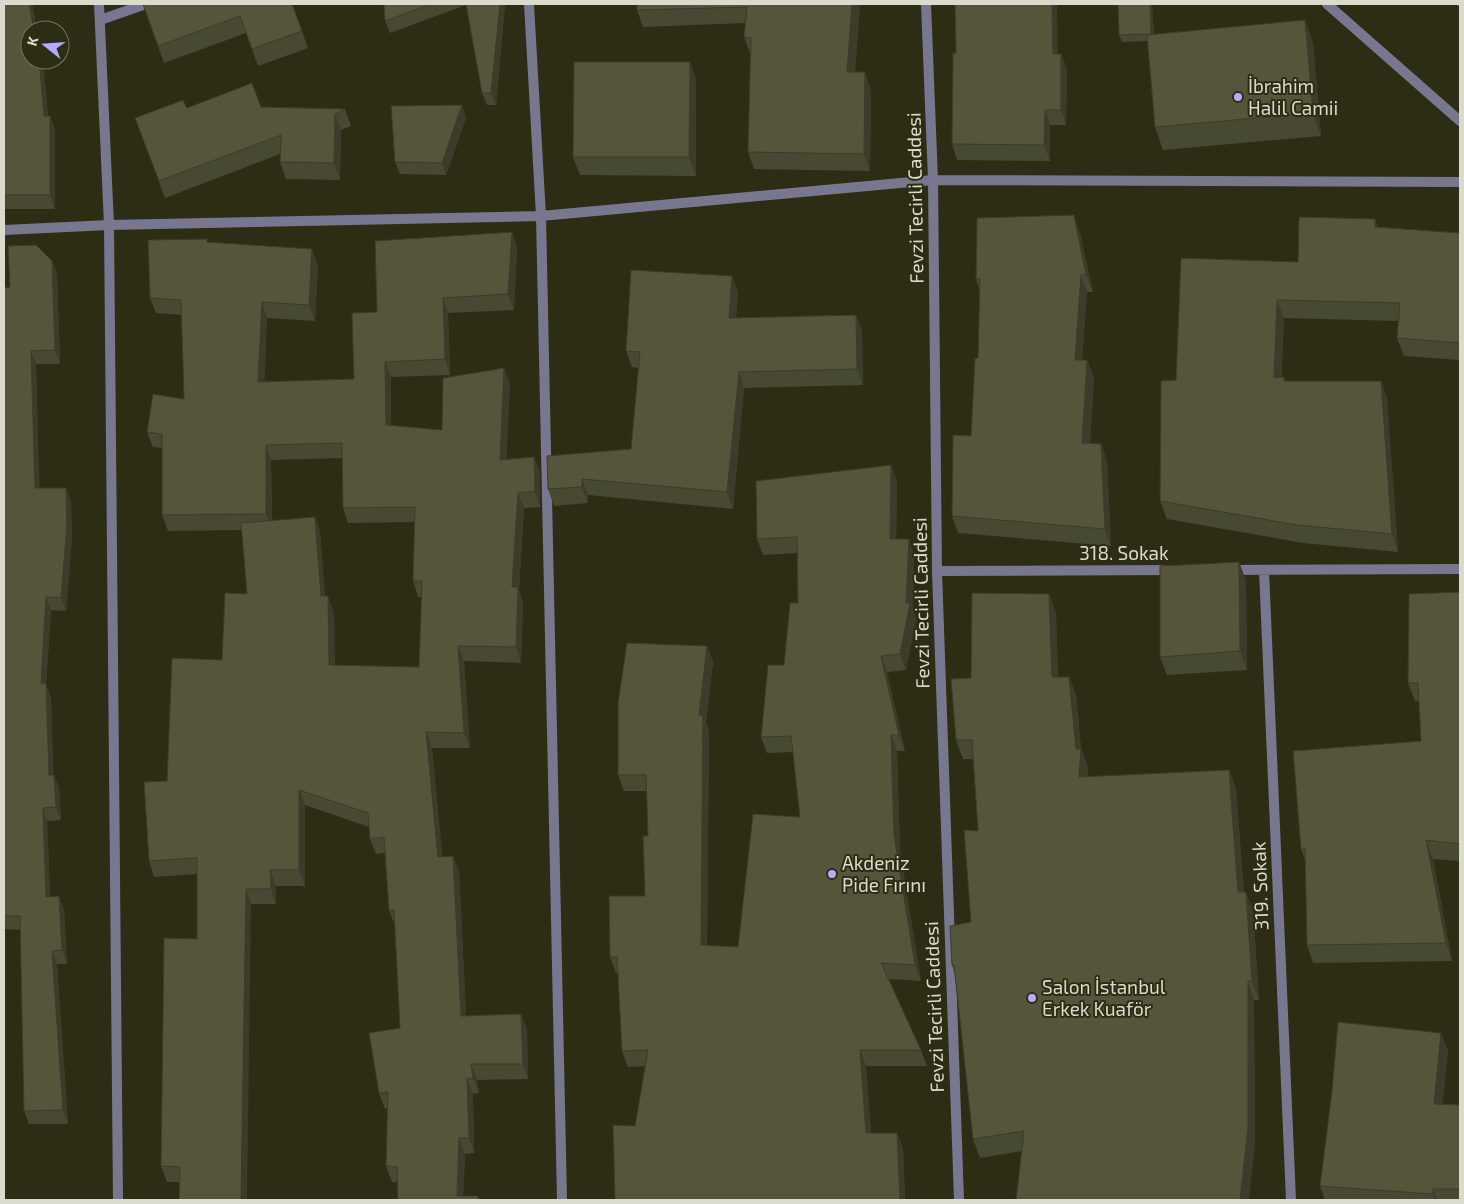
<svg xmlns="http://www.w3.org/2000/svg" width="1464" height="1204" font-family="'Exo 2',sans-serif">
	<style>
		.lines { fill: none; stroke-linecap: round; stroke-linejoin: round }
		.street { stroke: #78778f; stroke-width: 10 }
		.wall { fill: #484933; fill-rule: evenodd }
		.shaded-wall { fill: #3b3c29 }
		.building { fill: #54553b; stroke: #3b3c29 }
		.poi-dot { fill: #b4acf9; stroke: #2c2d14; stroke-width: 2 }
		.labels { text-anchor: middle; stroke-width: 4; stroke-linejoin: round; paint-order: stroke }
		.poi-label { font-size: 19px; fill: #dadbcc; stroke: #2c2d14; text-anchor: start }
		.street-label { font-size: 19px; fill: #dadbcc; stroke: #2c2d14 }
	</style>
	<rect width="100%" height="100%" fill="#2c2d14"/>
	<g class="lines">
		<!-- street -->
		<path class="street" d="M99,4L109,225L118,1200
			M529,4L541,216L562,1200
			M926,4L933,180L937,571L959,1200
			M1327,4L1460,121
			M100,20L146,4
			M4,230L109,225L541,216L933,180L1460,182
			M1230,570L1460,569
			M1264,570L1291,1200
			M937,571L1173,570"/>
	</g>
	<!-- wall -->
	<path class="wall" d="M4,4H32L37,30H30V60H43L48,116H50L55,130V209H4Z
		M143,4H292L308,48L258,66L246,33L164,63Z
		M384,4H505L496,105H487L482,93L466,5L390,33L385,21Z
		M860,4L855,72L871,89L870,171L754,169L748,152L750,53L744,37L746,23L643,27L637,10Z
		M1118,4H1152V6L1154,34L1305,20L1313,43L1321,136L1163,150L1155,127L1147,41L1122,42L1119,35Z
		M1455,4H1460V8Z
		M956,53L1061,54L1067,69L1066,125H1050V161L957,160L952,144Z
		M690,62L696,80V176L580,175L573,157Z
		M462,105L466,118L446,175L400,174L395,162Z
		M261,107L345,109L351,126L341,130L340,180L286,179L280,162V154L165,198L135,118L187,108Z
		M1375,219L1378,227L1460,233V360L1404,356L1397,338L1398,321L1284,318L1281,377L1286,381H1381L1387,399L1398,552L1303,543L1167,519L1160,501L1176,380L1298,262Z
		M512,232L517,248L514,310L448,313L450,375L391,377V426L442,430L510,383L506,459L534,457L540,473V507L524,508L519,590L523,603L521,663L464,661L470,748H432L442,856L459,871L466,1016L521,1014L527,1030L528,1079L477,1080L479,1093L473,1094L474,1153L465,1154L463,1196H478L480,1200H398L397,1182H392L386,1166L387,1108L385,1109L379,1093L400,1028L395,926L389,910L385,853L376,854L370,839L369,827L305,805V886H276V904H251L180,1182H167L161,1166L197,939V874L154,877L149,861L167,781L222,660L247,594L242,530L168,531L162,515V448L153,447L147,432L184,399L182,315L156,313L150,298L209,242L318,265L315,321L267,318L264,382L354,379L377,312ZM342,458L343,508L348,523L415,522L413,581L418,597H422L419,667L335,665L334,612L325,596L320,532L315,517L272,521L271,460Z
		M1080,233L1093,292H1087L1082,360H1087L1094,378L1090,443L1101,444L1107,461L1111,546L958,533L952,516L971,436L978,358L980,292L976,279Z
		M52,261L57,274L60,364H36L39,488H66L71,502L72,538L66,611L51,610L46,685L51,697L53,775H54L59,788L61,820L47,821L50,896L64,909L67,964H57L68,1124H29L24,1111L20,930L4,929V829L10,287Z
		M732,276L738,292L736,318L856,315L862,331L863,385L744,388L733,509L588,495V503L554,506L548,489L631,449L638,368L632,367L626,351Z
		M897,481L896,539L914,555L913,609L916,619L906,670L887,672L905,751H897L900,851L921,981L889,979L921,1050L927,1066H866L871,1133H897L903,1149L905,1200H615L635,1126L645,1066L628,1067L622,1051L618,973H616L610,957L645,896L648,836L647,791H624L618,775L707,646L713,662L706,722L709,732L707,945L738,947L800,817L793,752L767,753L761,737L784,665L798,603L797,553L763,555L757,539Z
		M1246,580L1247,670L1167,675L1160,657Z
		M1460,592V861L1433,859L1452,961L1313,963L1307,945L1305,860L1301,849L1421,741L1419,701H1415L1408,683Z
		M1049,594L1056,613L1058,677H1069L1076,695L1081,749L1088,767L1087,777L1229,770L1236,789L1244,892L1253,910L1259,1000H1254L1255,1145L1022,1151L980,1158L973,1139L955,975L952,965L971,922L978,831L973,759H963L956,740L971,678Z
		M1441,1033L1448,1051L1442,1104L1460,1105V1200H1325L1320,1186Z"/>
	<!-- shaded-wall -->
	<path class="shaded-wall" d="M29,4H32L37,30H34Z
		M500,4H505L496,105L491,93Z
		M852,4H860L853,88L847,72Z
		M1052,4H1057L1058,69L1053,54Z
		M1150,4H1152V6L1154,40L1151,34Z
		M1305,20L1313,43L1321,136L1313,113Z
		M1061,54L1067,69L1066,125L1061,110Z
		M39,60H43L49,130L44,116Z
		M690,62L696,80V176L689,157Z
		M865,72L871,89L870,171L864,154Z
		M462,105L466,118L446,175L442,163Z
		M1045,110L1050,125V161L1044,145Z
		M335,114L341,130L340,180L334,163Z
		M50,116L55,130V209L50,195Z
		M1074,215L1080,233L1093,292L1086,275Z
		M1375,219L1381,237L1375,227Z
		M512,232L517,248L514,310L508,294Z
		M312,249L318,265L315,321L309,305Z
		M52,261L57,274L60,364L55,350Z
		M1081,275L1087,292L1081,377L1075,360Z
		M732,276L738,292L735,334L729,318Z
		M443,298L448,313L450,375L445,359Z
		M1277,300L1284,318L1281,396L1274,378Z
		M262,302L267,318L264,398L258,382Z
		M856,315L862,331L863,385L857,369Z
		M31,351L36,364L40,502L35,488Z
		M1087,360L1094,378L1089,460L1082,443Z
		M385,362L391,377V441L386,425Z
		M504,368L510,383L506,475L500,460Z
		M739,372L744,388L733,509L727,492Z
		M1381,381L1387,399L1398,552L1392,534Z
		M1101,444L1107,461L1111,546L1105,529Z
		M266,445L271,460L272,530L266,514Z
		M534,457L540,473V507L535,491Z
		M891,465L897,481L896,555L890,539Z
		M582,479L588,495V503L582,487Z
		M66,488L71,502L72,538L66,611L61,598Z
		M518,493L524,508L519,590L523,603L521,663L516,647L512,587Z
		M315,517L320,532L326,612L321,596Z
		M909,539L914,555L913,609L916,619L906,670L900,654L906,603Z
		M1239,562L1246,580L1247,670L1240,651Z
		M1049,594L1056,613L1058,696L1052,677Z
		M328,596L334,612L335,680L329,665Z
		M46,597L51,610L46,685L51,697L54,788L49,775L41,684Z
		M458,646L464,661L470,748L464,733Z
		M707,646L713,662L706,722L709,732L707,961L701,945L699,715Z
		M881,656L887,672L905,751L899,735Z
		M1069,677L1076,695L1081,750V749L1088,767L1086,796L1079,777Z
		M426,732L432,748L444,872L438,857Z
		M891,735L897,751L900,851L921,981L915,965L894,835Z
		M1229,770L1236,789L1245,910L1238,892Z
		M54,775L59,788L61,820L56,807Z
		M299,790L305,805V886L299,870Z
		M43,808L47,821L51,910L46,897Z
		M1426,840L1433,859L1452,961L1446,943Z
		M453,856L459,871L467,1032L461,1016Z
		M270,870L276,886V904L271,889Z
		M246,889L251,904L247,1200H241Z
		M1246,892L1253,910L1259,1000L1252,981Z
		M59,896L64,909L67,964L62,950Z
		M52,951L57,964L68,1124L63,1110Z
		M1248,981L1254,1000L1255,1145L1249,1200H1240Z
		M521,1014L527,1030L528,1079L523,1064Z
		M1441,1033L1448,1051L1441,1122L1434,1104Z
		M860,1050L866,1066L872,1149L866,1133Z
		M471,1064L477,1080L479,1093L473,1078Z
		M467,1079L473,1094L474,1153L469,1138Z
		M897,1133L903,1149L905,1200H900Z
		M459,1138L465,1154L463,1200L457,1196Z
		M1433,1189L1437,1200H1435L1433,1194Z"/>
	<!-- building -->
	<path class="building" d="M4,4H29L34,30H30V60H39L44,116H50V195H4Z
		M143,4H292L302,31L252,49L240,16L158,46Z
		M384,4H431L385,21Z
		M466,4H500L491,93H482Z
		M637,4H852L847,72H865L864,154L748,152L751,38L744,37L747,7L637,10Z
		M955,4H1052L1053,54H1061V110H1045L1044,145L952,144L953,53H956Z
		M1118,4H1150L1151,34L1119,35Z
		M1305,20L1313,113L1155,127L1147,35Z
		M574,62H690L689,157H573Z
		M252,83L261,107L345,109L335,114L334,163L280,162L281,135L159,181L135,118L183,100L187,108Z
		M462,105L442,163L395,162L391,106Z
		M1074,215L1086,275H1081L1075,360H1087L1082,443L1101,444L1105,529L952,516L953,435L971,436L975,358H978L980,279H976L977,218Z
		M1299,217L1375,219V227L1460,233V343L1397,338L1400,303L1277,300L1274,378L1284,377V381H1381L1392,534L1297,525L1160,501L1161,381L1176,380L1181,258L1298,262Z
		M512,232L508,294L443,298L445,359L385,362L386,425L442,430L443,378L504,368L500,460L534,457L535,491L518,493L512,587H518L516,647L458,646L464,733L426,732L438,857L453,856L461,1016L521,1014L523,1064H471L473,1078L467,1079L469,1138H459L457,1196H478V1200H398L397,1167L386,1166L388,1092L379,1093L369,1033L400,1028L394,910H389L384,837L370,839L368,813L299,790V870H270L271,889H246L241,1200H179L180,1167L161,1166L164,938L197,939V858L149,861L144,782L167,781L172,658L222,660L225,593L247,594L241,523L315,517L321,596H328L329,665L419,667L422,581H413L415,507L343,508L342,443L266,445V514L162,515V434L147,432L153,394L184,399L181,300L150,298L148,240L207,239V242L312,249L309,305L262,302L258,382L354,379L352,313L377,312L375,241Z
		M36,245L52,261L55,350L31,351L35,488H66L67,525L61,598L46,597L41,684L46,683L49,775H54L56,807L43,808L46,897L59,896L62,950L52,951L63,1110L24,1111L20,916H4V288L10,287L8,246Z
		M631,270L732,276L729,318L856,315L857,369L739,372L727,492L582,479V487L548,489L547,456L631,449L640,352L626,351Z
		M891,465L890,539H909L906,603H910L900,654L881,656L899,735H891L894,835L915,965L881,963L921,1050H860L866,1133H897L900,1200H615L613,1125L635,1126L648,1050L622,1051L617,957H610L609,896H645L643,836H648L646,775H618V703L627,643L707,646L699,715H703L701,945L738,947L753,814L800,817L791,736L761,737L768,665H784L790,603H798L797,537L757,539L756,481Z
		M1239,562L1240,651L1160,657V566Z
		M1460,592V844L1426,840L1446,943L1307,945L1305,849H1301L1293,751L1421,741L1418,683H1408L1409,594Z
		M972,593L1049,594L1052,677H1069L1076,749H1081L1079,777L1229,770L1238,892H1246L1252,981H1248V1127L1240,1200H1016L1024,1131L973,1139L954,965H952L950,926L971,922L964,830L978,831L972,740H956L951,679L971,678Z
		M1338,1022L1441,1033L1434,1104L1460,1105V1189H1433V1194L1320,1186L1332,1091Z"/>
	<!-- markers -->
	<g class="poi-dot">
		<circle cx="1238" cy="97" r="5"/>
		<circle cx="832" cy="874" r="5"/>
		<circle cx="1032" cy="998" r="5"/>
	</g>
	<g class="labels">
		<!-- poi labels -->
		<g class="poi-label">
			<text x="1248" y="93">İbrahim<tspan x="1248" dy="22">Halil Camii</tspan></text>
			<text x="842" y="870">Akdeniz<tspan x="842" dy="22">Pide Fırını</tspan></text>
			<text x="1042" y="994">Salon İstanbul<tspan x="1042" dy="22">Erkek Kuaför</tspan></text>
		</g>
		<!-- street labels -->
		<g class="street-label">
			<text transform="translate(915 198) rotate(-91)" y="7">Fevzi Tecirli Caddesi</text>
			<text x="1124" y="560">318. Sokak</text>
			<text transform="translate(921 603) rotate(-91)" y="7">Fevzi Tecirli Caddesi</text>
			<text transform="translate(1260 886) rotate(-92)" y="7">319. Sokak</text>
			<text transform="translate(934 1007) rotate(-92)" y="7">Fevzi Tecirli Caddesi</text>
		</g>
	</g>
	<!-- border -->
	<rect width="1464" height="1204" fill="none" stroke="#dadbcc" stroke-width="10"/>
	<!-- north arrow -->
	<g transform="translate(45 45) rotate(287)"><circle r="24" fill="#2c2d14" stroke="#72735e"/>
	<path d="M0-4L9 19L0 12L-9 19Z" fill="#b4acf9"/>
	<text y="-8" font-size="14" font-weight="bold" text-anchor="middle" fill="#dadbcc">K</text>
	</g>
</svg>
